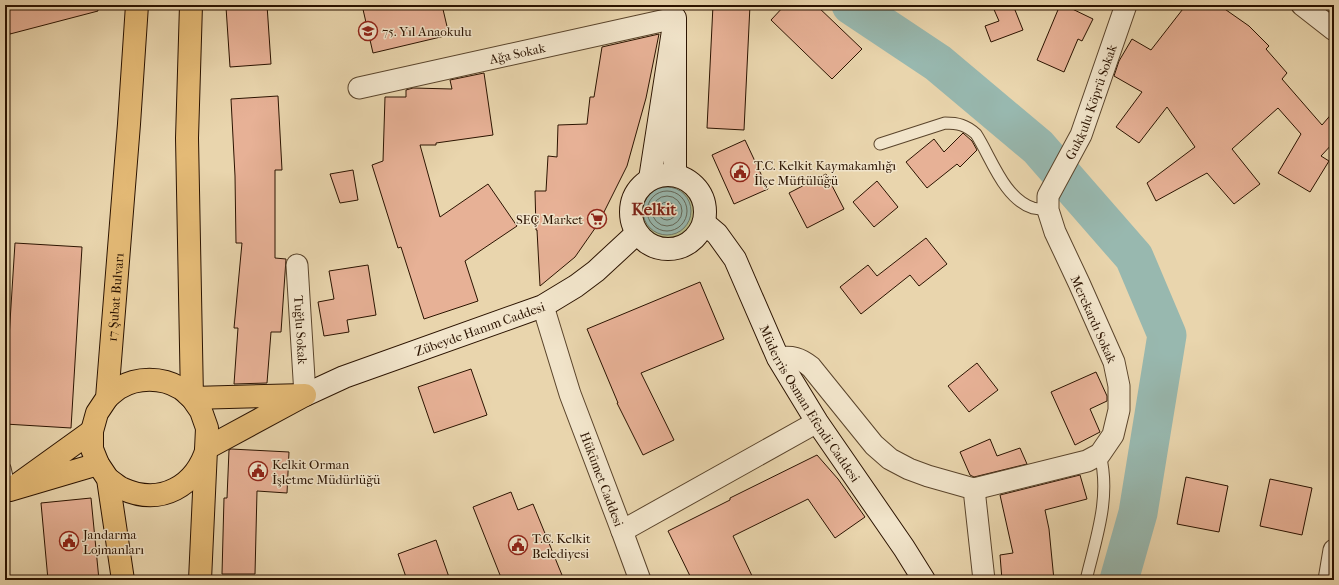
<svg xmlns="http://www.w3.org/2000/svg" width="1339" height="585" font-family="'IM FELL French Canon',serif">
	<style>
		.green { fill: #b8bd89; stroke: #726844 }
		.water { fill: #98b8af; stroke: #6c7669 }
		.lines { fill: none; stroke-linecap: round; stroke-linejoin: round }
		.shore { stroke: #626658; stroke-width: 1 }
		.river { stroke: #98b8af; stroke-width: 39 }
		.building { fill: #e7b196; stroke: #2b1300 }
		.service-casing { stroke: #5a442b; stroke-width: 13 }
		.minor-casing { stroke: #5a442b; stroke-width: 23 }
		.secondary-casing { stroke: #2b1300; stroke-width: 24 }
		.trunk-casing { stroke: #2b1300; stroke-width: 24 }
		.service { stroke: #f1e4ca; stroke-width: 11 }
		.minor { stroke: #f1e4ca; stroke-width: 21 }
		.secondary { stroke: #f1e4ca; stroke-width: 22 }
		.trunk { stroke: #e4ba76; stroke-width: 22 }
		.labels { text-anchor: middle; stroke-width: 3; stroke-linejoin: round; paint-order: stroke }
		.poi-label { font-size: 13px; fill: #2b1300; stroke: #f1e4ca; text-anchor: start }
		.street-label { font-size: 13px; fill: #2b1300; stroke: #f1e4ca }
		.district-label { font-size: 17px; font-weight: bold; fill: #7a1f14; stroke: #f1e4ca }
	</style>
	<rect width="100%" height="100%" fill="#e9d5ad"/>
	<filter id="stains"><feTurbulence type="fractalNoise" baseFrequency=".005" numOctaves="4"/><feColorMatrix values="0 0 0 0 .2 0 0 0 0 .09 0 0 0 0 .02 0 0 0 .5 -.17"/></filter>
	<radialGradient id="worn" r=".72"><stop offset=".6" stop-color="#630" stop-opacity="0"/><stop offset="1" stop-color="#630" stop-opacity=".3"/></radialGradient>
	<!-- green -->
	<path class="green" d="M631 212a37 37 0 1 1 74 0a37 37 0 1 1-74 0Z"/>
	<!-- water -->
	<path class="water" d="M643 211a24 24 0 1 1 48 0a24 24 0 1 1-48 0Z"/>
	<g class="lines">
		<!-- shore -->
		<path class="shore" d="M647 211a20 20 0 1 1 40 0a20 20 0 1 1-40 0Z
			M652 211a15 15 0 1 1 30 0a15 15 0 1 1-30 0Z
			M658 211a9 9 0 1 1 18 0a9 9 0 1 1-18 0Z"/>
		<!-- river -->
		<path class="river" d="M851,5L938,63L1038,147L1134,257L1167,335L1138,513L1119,580"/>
	</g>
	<!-- building -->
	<path class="building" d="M5,5H97L98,11L10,34L5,13Z
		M257,5H267L271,64L230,67L226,7Z
		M362,5H442L449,35L373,53Z
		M713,5H750L744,130L707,128Z
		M785,5H816L862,49L832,79L771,20Z
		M992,5H1013L1023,30L991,42L985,26L999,21Z
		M1060,5H1064L1093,19L1082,41L1078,39L1064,72L1037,60Z
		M1186,5H1219L1249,26L1269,46L1266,49L1287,73L1282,79L1322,125L1334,111V142L1321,156L1329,161L1310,192L1278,173L1301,134L1278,108L1232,149L1260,184L1234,204L1207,173L1156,201L1147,183L1195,147L1167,107L1139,143L1116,127L1142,92L1114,76L1119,61L1132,39L1151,50Z
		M659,34L646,98L627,166L598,224L575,257L540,286L537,230H536L535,191H546L548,156L557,157L558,125L587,124L590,97H594L602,47Z
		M484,73L493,135L436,143V145H420L440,217L488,184L517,226L465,261L478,301L424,319L401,247L398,248L372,165L383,161L385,97H406V90L413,88L452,89L450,80Z
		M278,96L282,170H275V258L286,259L281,332H271L267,383L234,384L238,328H234L242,243H236L235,176L231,99Z
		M963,133L972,141L977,150L960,167L957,164L927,188L906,162L934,139L944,152Z
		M745,140L768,189L734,204L712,155Z
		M353,170L358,200L340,203L330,174Z
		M826,174L844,209L807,228L789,193Z
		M877,181L898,207L874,227L853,202Z
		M926,238L947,264L919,286L910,275L861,314L840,287L868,265L877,276Z
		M15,243L82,247L71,428L5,424V401Z
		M368,265L376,315L347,320L349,332L324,336L318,302L334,299L329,271Z
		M700,282L724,339L641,373L674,440L643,455L617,403H618L587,329Z
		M977,363L998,390L969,412L948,386Z
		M471,369L487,415L434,433L418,387Z
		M1096,372L1107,396V401L1090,409L1100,432L1075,445L1051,392Z
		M990,439L997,456L1020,448L1027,464L974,477L970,475L960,452Z
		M231,449L289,452L287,493L257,491L255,574H222L224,498H227L229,450Z
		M817,455L838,479L865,517L835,538L808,499L733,536L754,580H692L668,531L730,500V498Z
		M1080,475L1087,499L1045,510L1049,529L1054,580H1002L1000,555L1013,553L1000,495Z
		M1186,477L1228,486L1219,532L1177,524Z
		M1270,479L1312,488L1302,535L1260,526Z
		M511,492L518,510L533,504L564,580H502L473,507Z
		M91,498L99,580H48L41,503Z
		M436,540L450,580H407L398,554Z"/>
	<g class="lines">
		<defs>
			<path id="service" d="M880,144L945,123C958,123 966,125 976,134C991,157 1004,199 1033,208C1037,209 1043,209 1048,210
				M5,468L10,490
				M1086,580C1096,538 1111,498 1100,454"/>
			<g id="minor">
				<path d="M1302,5L1334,30"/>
				<path id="s1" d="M359,88L675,18"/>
				<path id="s2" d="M297,265L305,395"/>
				<path id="s3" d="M543,306L570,394L622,531L817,422"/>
				<path d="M778,358C792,356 800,358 811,367L874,445L890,459L909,469L928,476L974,489L984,580"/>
				<path id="s4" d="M974,489L1087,461L1100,454L1113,435L1119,410V386L1114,362L1079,283L1055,232L1048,210V196L1081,135L1126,5"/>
				<path d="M622,531L640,580"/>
				<path d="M1329,580L1334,550"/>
			</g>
			<g id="secondary">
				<circle cx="668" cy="212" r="37"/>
				<path d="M650,179L675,18V175"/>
				<path id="s5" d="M704,223L717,234L735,259L778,358L817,422L904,548L924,580"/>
				<path id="s6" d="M305,395L344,377L543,306L576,286L596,271L637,233"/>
			</g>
			<g id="trunk">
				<path d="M191,5L187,138L192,398L201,411L207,428L200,580"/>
				<path d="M107,398C111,394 115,391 119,388C137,377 162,377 180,388C184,390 188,395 192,398L305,395L207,448C196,486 161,506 123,489C118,487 113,482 108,479"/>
				<path d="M92,431L10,490L98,464"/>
				<path id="s7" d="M123,580L108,479L98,464L92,449V431L97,413L107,398L129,124L137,5"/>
			</g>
		</defs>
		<!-- service casing -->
		<use href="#service" class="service-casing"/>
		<!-- minor casing -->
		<use href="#minor" class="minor-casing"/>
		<!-- secondary casing -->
		<use href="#secondary" class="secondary-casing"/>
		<!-- trunk casing -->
		<use href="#trunk" class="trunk-casing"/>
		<!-- service -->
		<use href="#service" class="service"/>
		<!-- minor -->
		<use href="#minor" class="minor"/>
		<!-- secondary -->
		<use href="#secondary" class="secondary"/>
		<!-- trunk -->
		<use href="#trunk" class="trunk"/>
	</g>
	<!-- icons -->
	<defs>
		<symbol id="school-ring" viewBox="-11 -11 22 22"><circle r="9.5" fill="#f1e4ca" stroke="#8f2418" stroke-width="1.5"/><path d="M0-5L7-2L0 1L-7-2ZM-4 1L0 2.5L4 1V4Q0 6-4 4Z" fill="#8f2418"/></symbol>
		<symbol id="civic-ring" viewBox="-11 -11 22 22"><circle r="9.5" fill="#f1e4ca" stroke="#8f2418" stroke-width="1.5"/><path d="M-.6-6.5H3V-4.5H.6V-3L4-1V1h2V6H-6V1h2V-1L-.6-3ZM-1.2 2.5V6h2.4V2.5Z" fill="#8f2418"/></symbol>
		<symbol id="supermarket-ring" viewBox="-11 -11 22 22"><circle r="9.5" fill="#f1e4ca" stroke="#8f2418" stroke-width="1.5"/><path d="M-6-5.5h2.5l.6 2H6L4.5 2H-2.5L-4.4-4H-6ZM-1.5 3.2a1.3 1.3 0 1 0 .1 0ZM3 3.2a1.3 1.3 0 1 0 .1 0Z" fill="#8f2418"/></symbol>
	</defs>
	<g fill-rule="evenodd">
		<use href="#school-ring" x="357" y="20" width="22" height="22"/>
		<use href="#civic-ring" x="729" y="161" width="22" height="22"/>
		<use href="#supermarket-ring" x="586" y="208" width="22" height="22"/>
		<use href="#civic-ring" x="247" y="460" width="22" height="22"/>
		<use href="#civic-ring" x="58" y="530" width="22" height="22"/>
		<use href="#civic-ring" x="507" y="534" width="22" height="22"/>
	</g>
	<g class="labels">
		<!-- poi labels -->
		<g class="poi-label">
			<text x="382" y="36">75. Yıl Anaokulu</text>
			<text x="754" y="170">T.C. Kelkit Kaymakamlığı<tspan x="754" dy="15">İlçe Müftülüğü</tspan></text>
			<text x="583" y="224" text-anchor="end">SEÇ Market</text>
			<text x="272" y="469">Kelkit Orman<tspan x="272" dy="15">İşletme Müdürlüğü</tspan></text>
			<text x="83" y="539">Jandarma<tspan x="83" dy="15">Lojmanları</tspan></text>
			<text x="532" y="543">T.C. Kelkit<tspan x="532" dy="15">Belediyesi</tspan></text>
		</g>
		<!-- street labels -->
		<g class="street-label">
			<text dy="5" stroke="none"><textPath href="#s1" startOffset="162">Ağa Sokak</textPath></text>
			<text dy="5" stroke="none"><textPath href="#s4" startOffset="512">Gukkulu Köprü Sokak</textPath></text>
			<text dy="5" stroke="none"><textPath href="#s7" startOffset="292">17 Şubat Bulvarı</textPath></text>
			<text transform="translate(1094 319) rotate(66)" y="5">Merekardı Sokak</text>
			<text dy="5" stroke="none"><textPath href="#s6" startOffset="187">Zübeyde Hanım Caddesi</textPath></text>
			<text dy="5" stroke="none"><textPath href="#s2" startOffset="65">Tuğlu Sokak</textPath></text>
			<text dy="5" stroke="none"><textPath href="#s5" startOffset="211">Müderris Osman Efendi Caddesi</textPath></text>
			<text dy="5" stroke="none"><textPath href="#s3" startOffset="183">Hükümet Caddesi</textPath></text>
		</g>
		<!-- district labels -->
		<g class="district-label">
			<text x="654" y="215">Kelkit</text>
		</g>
	</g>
	<!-- margin -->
	<rect width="1339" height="585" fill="none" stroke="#e9d5ad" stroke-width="20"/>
	<rect x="6" y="6" width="1327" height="573" fill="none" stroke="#2b1300" stroke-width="2"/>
	<rect x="10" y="10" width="1319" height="565" fill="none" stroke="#2b1300"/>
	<rect width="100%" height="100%" filter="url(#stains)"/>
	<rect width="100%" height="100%" fill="url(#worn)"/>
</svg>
